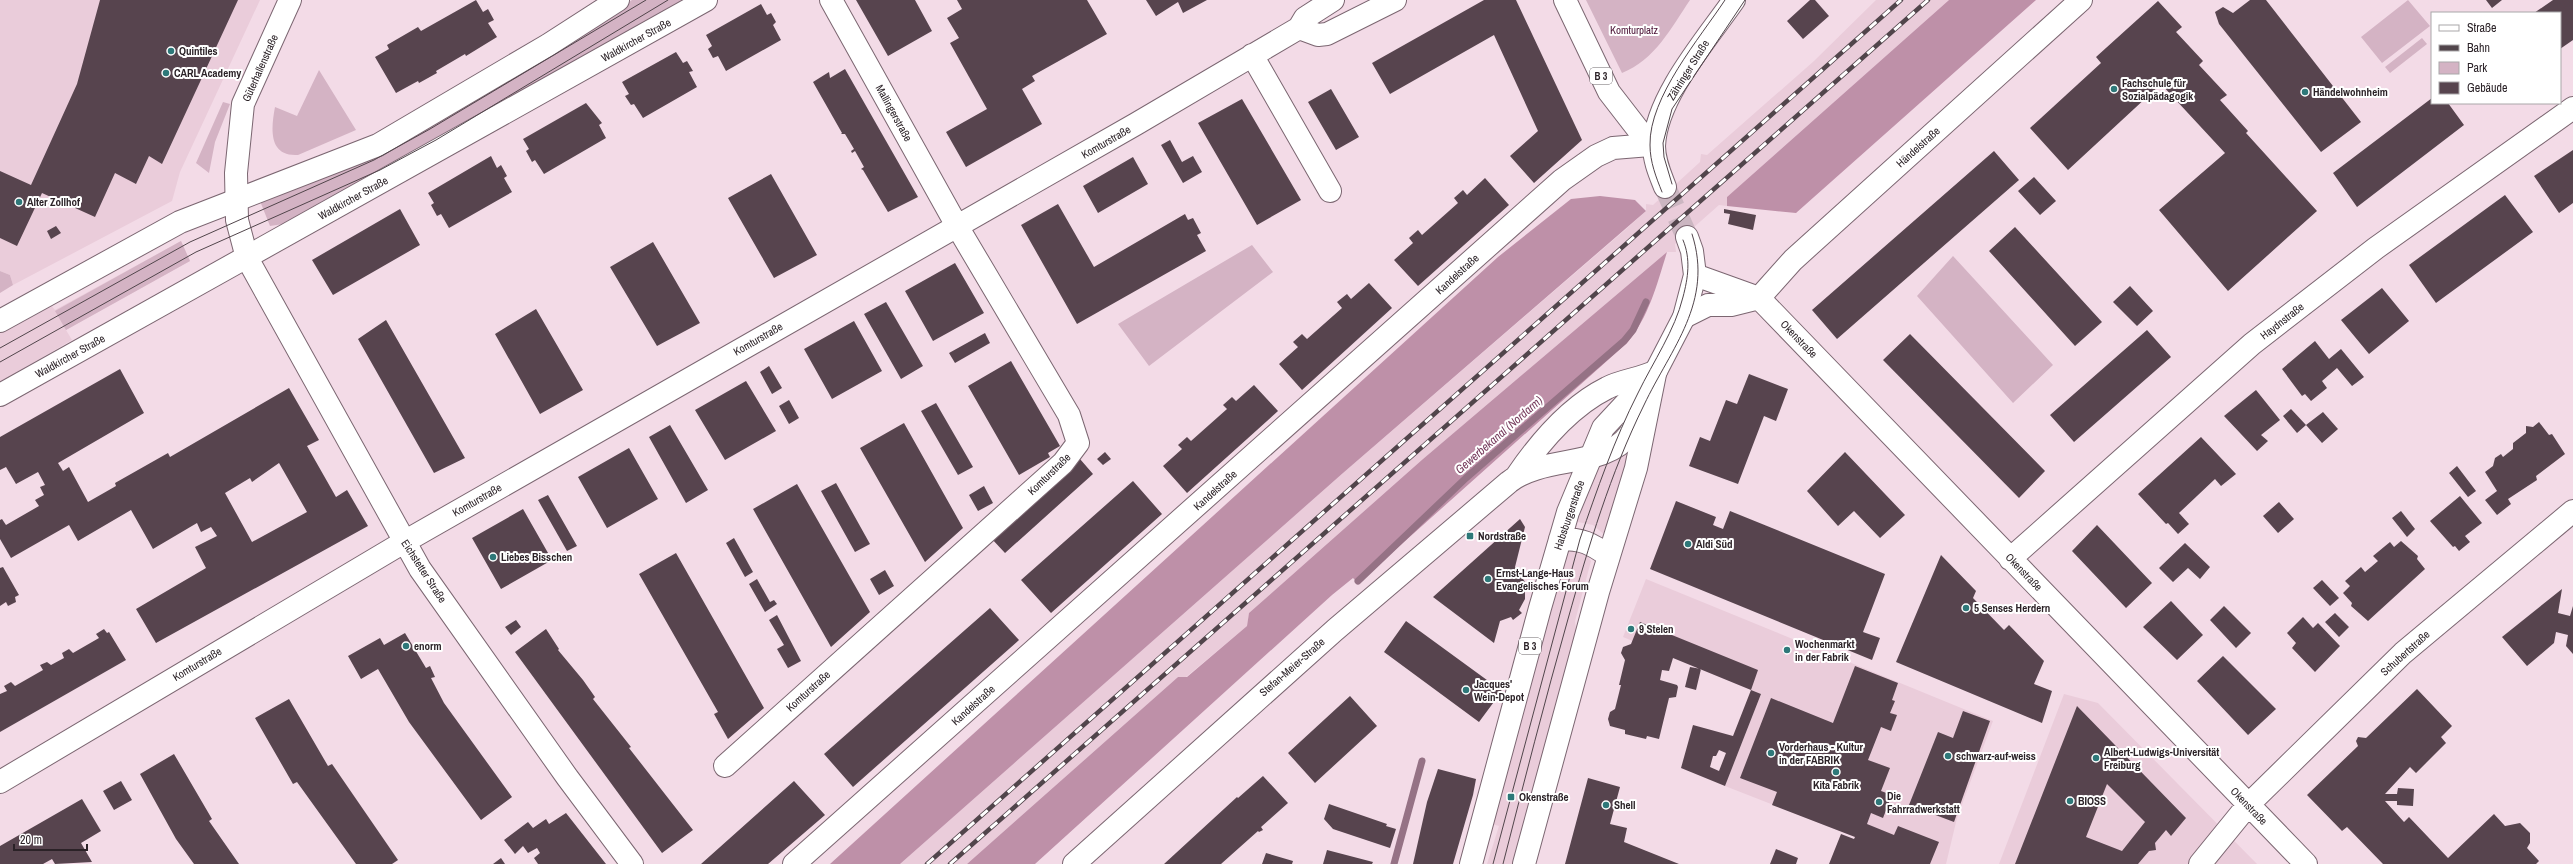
<svg xmlns="http://www.w3.org/2000/svg" width="2573" height="864" font-family="'Archivo Narrow',sans-serif">
	<style>
		.built { fill: #eaccda }
		.green { fill: #d4b3c4 }
		.forest { fill: #be90a8 }
		.lines { fill: none; stroke-linecap: round; stroke-linejoin: round }
		.stream { stroke: #957285; stroke-width: 7 }
		.building { fill: #57444e; fill-rule: evenodd }
		.primary-tunnel { stroke: #cbb6c1; stroke-width: 22; stroke-dasharray: 22 11; stroke-linecap: butt }
		.street-casing { stroke: #7b6671; stroke-width: 24 }
		.secondary-casing { stroke: #7b6671; stroke-width: 24 }
		.primary-casing { stroke: #7b6671; stroke-width: 24 }
		.street { stroke: #fff; stroke-width: 22 }
		.secondary { stroke: #fff; stroke-width: 22 }
		.primary { stroke: #fff; stroke-width: 22 }
		.tram { stroke: #51454b; stroke-width: 1 }
		.rail-casing { stroke: #51454b; stroke-width: 4.5 }
		.rail { stroke: #fff; stroke-width: 3; stroke-dasharray: 9; stroke-linecap: butt }
		.poi-dot { fill: #2e7879; stroke: #fff; stroke-width: 1.5 }
		.labels { text-anchor: middle; stroke-width: 4; stroke-linejoin: round; paint-order: stroke }
		.shield { fill: #fff; stroke: #6b6468; stroke-width: 1 }
		.shield-label { font-size: 10px; font-weight: bold; fill: #2b2227 }
		.park-label { font-size: 11px; fill: #4a1235; stroke: #fff }
		.street-label { font-size: 11px; fill: #2b2227; stroke: #fff }
		.poi-label { font-size: 11px; font-weight: bold; fill: #2b2227; stroke: #fff; text-anchor: start }
		.water-label { font-size: 12px; font-style: italic; fill: #75395b; stroke: #fff }
	</style>
	<rect width="100%" height="100%" fill="#f3dbe7"/>
	<!-- built -->
	<path class="built" d="M0,0H260L180,172L172,201L13,285L10,275L0,271Z
		M1876,0H1949L1727,197V206L1719,205L1675,244L1676,252H1667L1423,459L1249,613L1247,626L1186,677H1178L967,864H900L1343,473L1625,230L1646,211V204L1653,205L1700,162L1701,154L1707,155L1814,61Z
		M181,241L190,261L66,330L72,340L0,382V328L51,305L55,310Z
		M1635,447L1606,536L1593,525L1573,521L1593,467L1613,462Z
		M1569,550L1586,554L1591,561L1575,621L1577,637L1516,864H1487L1499,826L1492,824L1560,558Z
		M1646,579L1993,721L1957,818L1946,864H1924L1725,786L1761,694L1623,637Z
		M2064,694L2098,703L2257,864H1999Z"/>
	<!-- green -->
	<path class="green" d="M632,0H693L290,223L270,226L260,201L610,15Z
		M1586,0H1690C1671,28 1655,60 1622,73Z
		M2408,0L2430,26L2382,63L2361,37Z
		M2422,38L2427,44L2390,73L2385,67Z
		M319,70L356,130L298,155C268,157 271,128 275,107L297,116Z
		M223,102L230,104L215,142L209,173L196,163Z
		M181,241L190,261L66,330L55,311Z
		M1252,245L1273,272L1149,366L1118,324Z
		M1953,256L2053,365L2013,403L1917,296Z
		M0,271L10,275L13,285L0,293Z"/>
	<!-- forest -->
	<path class="forest" d="M1949,0H2036L1796,213L1727,206V197Z
		M1600,196L1635,200L1646,211L1343,473L900,864H830L1498,257L1571,199Z
		M1667,252C1657,284 1649,317 1627,343L1358,583L1353,578L1332,595L1035,864H967L1178,677H1187L1247,626L1249,613L1423,459Z"/>
	<g class="lines">
		<!-- stream -->
		<path class="stream" d="M1358,581L1466,478L1624,341L1633,330L1646,302
			M1394,864L1422,761"/>
	</g>
	<!-- building -->
	<path class="building" d="M100,0H238L162,164L149,156L136,184L115,173L95,217L42,193L17,246L0,238V171L31,185L77,84Z
		M476,0L483,12L488,9L494,20L488,23L497,37L466,56L465,54L436,71L437,73L419,83L418,81L396,93L375,57L389,49L387,45L418,27L421,31Z
		M856,0H915L932,31L888,56Z
		M957,0H1087L1107,34L1032,76L1035,81L1022,89L1042,124L966,167L946,132L987,109L950,43L959,38L947,18L962,9Z
		M1146,0H1207L1183,13L1178,2L1156,16Z
		M1484,0H1516L1582,140L1534,183L1510,156L1538,131L1494,35L1390,94L1372,63Z
		M1810,0H1815L1829,16L1803,39L1787,21Z
		M2250,0H2266L2361,122L2321,152L2219,24L2215,12L2223,7L2233,13Z
		M2486,0H2502L2492,8Z
		M2553,0H2573V40L2560,49V13H2534Z
		M2158,1L2182,27L2176,32L2203,61L2199,65L2227,95L2220,100L2248,131L2246,133L2317,211L2228,291L2159,210L2225,153L2161,84L2068,170L2030,128L2101,63L2096,57Z
		M761,4L767,15L771,13L776,22L773,25L781,40L726,71L718,56L713,58L708,49L712,46L706,35Z
		M676,52L683,63L687,61L693,71L689,72L697,87L643,118L634,104L631,105L625,96L629,94L622,82Z
		M845,69L918,197L888,212L863,170L861,169L864,167L855,151L852,153L851,151L854,149L845,134H841L842,133L813,82L829,72L830,78Z
		M1331,89L1359,137L1336,150L1308,102Z
		M2432,98V103H2448L2464,125L2357,207L2333,173Z
		M1242,99L1301,200L1257,225L1198,123Z
		M586,103L602,123L599,125L606,138L544,174L535,160L532,162L526,151L529,149L523,139Z
		M1170,140L1182,162L1193,156L1202,172L1183,183L1161,145Z
		M2573,150V203L2559,213L2534,176Z
		M1994,151L2019,180L1837,339L1812,310Z
		M491,156L497,168L501,165L507,176L504,178L512,192L449,228L441,214L437,216L431,205L434,203L428,193Z
		M1133,157L1148,184L1098,213L1083,186Z
		M771,174L817,255L774,278L728,198Z
		M2034,177L2056,201L2040,215L2018,191Z
		M1485,178L1509,205L1418,286L1394,260L1413,243L1409,238L1418,230L1422,235L1458,203L1454,198L1463,190L1467,195Z
		M2505,195L2533,232L2436,303L2409,265Z
		M1058,204L1094,267L1185,214L1188,220L1193,218L1201,233L1197,235L1206,251L1077,324L1021,225Z
		M400,209L420,245L333,295L312,260Z
		M1724,209L1756,215L1753,230L1728,224L1730,214L1724,213Z
		M56,226L61,233L51,239L47,231Z
		M2015,227L2102,322L2075,346L1989,251Z
		M653,242L700,323L657,346L610,267Z
		M955,263L984,313L933,341L905,291Z
		M1369,283L1392,308L1302,390L1279,364L1298,347L1293,342L1302,334L1307,339L1342,308L1337,302L1347,294L1351,299Z
		M2130,286L2153,311L2137,326L2113,302Z
		M2382,288L2409,321L2369,354L2341,320Z
		M886,302L923,366L901,379L864,314Z
		M536,309L583,390L540,414L495,334Z
		M386,320L465,458L434,473L358,339Z
		M854,321L882,371L832,399L804,349Z
		M2147,330L2171,357L2074,442L2050,415Z
		M985,333L990,343L955,363L949,353Z
		M1910,334L2045,471L2019,498L1883,360Z
		M2315,341L2329,359L2341,349L2364,377L2352,386L2337,368L2322,381L2327,388L2311,401L2305,394L2302,396L2282,369Z
		M1011,361L1060,446L1048,453L1050,457L1019,475L968,386Z
		M769,366L782,388L772,394L760,372Z
		M120,369L144,413L58,463L63,471L69,467L88,502L116,486L115,483L168,453L170,457L289,388L319,440L307,446L336,497L347,490L368,526L156,643L136,609L206,568L195,547L217,536L211,527L201,532L197,523L153,549L131,510L78,541L69,525L11,558L0,539V520L2,519L6,525L39,506L35,500L44,495L40,487L45,485L38,472L16,484L6,467L0,470V437ZM279,463L307,512L252,542L225,493L250,478L252,482Z
		M1749,374L1788,389L1776,421L1764,416L1738,484L1689,466L1700,437L1710,441L1726,400L1737,404Z
		M746,381L776,431L725,460L695,410Z
		M1254,385L1278,411L1187,493L1163,466L1182,449L1178,445L1187,437L1191,441L1227,409L1223,405L1232,397L1236,401Z
		M2256,390L2280,420L2261,435L2268,441L2257,451L2224,416Z
		M789,400L799,418L789,424L779,406Z
		M936,403L973,467L958,475L921,411Z
		M2291,409L2306,425L2323,412L2338,429L2322,443L2306,425L2297,433L2283,416Z
		M2539,422L2549,435L2552,434L2565,454L2536,476L2537,480L2508,499L2511,504L2497,515L2485,500L2497,491L2485,472L2493,466L2495,458L2501,454L2503,457L2513,449V443L2526,433V426L2533,427Z
		M904,423L963,528L925,562L860,448Z
		M670,425L708,490L686,503L649,437Z
		M2201,437L2236,474L2221,486L2215,479L2179,513L2189,524L2178,534L2168,523L2166,524L2138,494Z
		M629,448L658,499L607,528L578,477Z
		M1105,452L1111,459L1103,465L1097,459Z
		M1845,452L1905,515L1880,538L1854,511L1838,526L1807,491Z
		M1080,459L1093,474L1005,553L991,538Z
		M2457,466L2476,491L2468,497L2449,473Z
		M1133,481L1162,514L1051,613L1021,580Z
		M836,483L870,544L855,552L821,491Z
		M797,484L870,612L831,647L753,509Z
		M984,486L993,503L978,511L969,495Z
		M548,495L577,546L567,551L538,500Z
		M2460,496L2482,523L2465,536L2470,542L2459,551L2455,546L2453,547L2430,521Z
		M1676,501L1716,517L1713,525L1723,529L1730,511L1885,574L1863,632L1880,638L1872,660L1650,569Z
		M2279,502L2294,519L2278,533L2263,516Z
		M523,509L552,560L501,589L472,538Z
		M2401,511L2415,529L2407,537L2392,518Z
		M1520,519L1525,527L1515,567L1525,582V599L1519,610L1522,613L1513,620L1511,617L1500,621L1494,643L1433,597Z
		M2097,525L2152,583L2126,608L2072,551Z
		M734,538L753,572L745,577L726,543Z
		M2401,541L2418,556L2417,559L2425,569L2368,621L2351,606L2352,603L2343,593L2350,586L2345,581L2361,567L2365,572L2371,567L2378,561L2373,556L2390,542L2394,547Z
		M2185,543L2210,567L2200,579L2188,568L2173,582L2159,568Z
		M676,553L764,708L728,739L714,714L718,712L639,574Z
		M1941,555L1976,591L1973,598L2004,630L2009,625L2044,661L2034,684L2052,691L2042,723L1896,662Z
		M3,567L19,595L15,597L16,602L8,606L6,602L0,606V568Z
		M885,570L894,586L879,595L870,579Z
		M757,579L770,602L774,600L777,604L765,612L749,584Z
		M2322,580L2339,598L2330,606L2313,588Z
		M2562,589L2558,613L2570,616L2573,606V654L2566,646L2568,635L2556,632L2554,643L2527,666L2502,637Z
		M2171,601L2203,635L2177,660L2143,627Z
		M2224,606L2251,633L2236,648L2210,620Z
		M990,608L1019,640L853,787L824,754Z
		M2335,613L2349,627L2339,637L2325,622Z
		M777,615L801,661L788,668L777,649L784,645L769,620Z
		M2303,617L2313,628L2318,623L2340,646L2315,672L2292,648L2296,643L2287,633Z
		M516,620L521,627L511,635L505,627Z
		M1406,621L1502,691L1479,722L1384,652Z
		M1640,622L1758,670L1751,690L1673,658L1669,671L1662,670L1660,680L1677,685L1678,687L1676,697L1669,698L1659,739L1647,736L1646,739L1625,734V730L1610,726L1608,719L1610,712L1615,709L1621,685H1619L1625,660L1621,653L1623,647L1631,644Z
		M104,629L107,633L109,632L126,660L0,732V694L7,691L4,686L11,682L15,686L43,670L40,665L47,662L51,665L64,658L62,653L69,649L73,653L99,638L96,634Z
		M546,629L559,649L558,650L583,680L595,697L593,699L631,747L629,748L693,830L662,853L515,652Z
		M405,633L426,668L430,666L435,677L431,678L444,703L512,797L481,820L409,722L378,669L361,679L348,656L380,638L384,645Z
		M2223,656L2276,709L2248,735L2197,681Z
		M1855,666L1898,683L1892,700L1895,701L1890,713L1897,715L1891,731L1881,727L1868,760L1890,768L1881,791L1892,795L1883,818L1871,813L1867,824L1894,835L1898,826L1939,842L1930,864H1829L1841,834L1854,839L1855,837L1772,805L1777,792L1740,778L1771,698L1833,723Z
		M1690,667L1701,669L1696,690L1685,687Z
		M2417,689L2452,726L2441,737L2446,743L2416,773L2410,767L2385,794H2397L2398,788L2414,789L2413,806L2397,805V801H2385L2404,822L2409,817L2448,858L2494,814L2505,826L2520,823L2530,833V843L2527,848L2539,861L2536,864H2383L2347,827L2342,831L2307,795L2358,746L2356,741L2358,737L2366,738Z
		M1751,690L1761,694L1725,786L1681,768L1693,725L1733,736ZM1719,750L1726,753L1719,771L1710,767L1713,756H1716Z
		M1350,696L1377,726L1315,783L1288,753Z
		M289,699L328,766L332,764L398,860L392,864H356L297,782L293,784L255,718Z
		M2077,706L2186,818L2171,836L2166,830L2155,843L2156,850L2149,851L2138,864H2015ZM2107,784L2145,822L2122,851L2086,837Z
		M1963,711L1990,721L1954,822L1909,805L1938,732L1953,738Z
		M174,754L212,819L209,821L239,864H194L176,839L140,774Z
		M1438,769L1476,779L1473,795L1453,864H1413L1427,802Z
		M1263,776L1288,803L1261,827L1263,830L1259,832L1258,831L1221,864H1164L1237,797L1238,798Z
		M1588,778L1620,787L1610,824L1627,828L1624,842L1679,864H1565Z
		M121,781L132,800L114,810L103,791Z
		M794,781L825,815L768,864H701Z
		M82,799L101,831L81,843L92,862L55,864L52,859L43,864H0V846Z
		M1329,804L1387,824L1386,826L1396,829L1390,848L1333,829L1324,819Z
		M566,813L606,864H538L534,858L540,853L537,848L528,853L523,846L515,854L504,840L528,822L533,828L546,819L549,824Z
		M1776,849L1798,858L1796,864H1770Z
		M1327,850L1373,862L1372,864H1323Z
		M1266,853L1293,861L1292,864H1262Z
		M501,858L505,864H493Z"/>
	<g class="lines">
		<!-- primary-tunnel -->
		<path class="primary-tunnel" d="M1665,187L1687,237"/>
		<defs>
			<path id="street" d="M290,0L243,104L236,173L237,220L247,258L420,569L567,777L632,864
				M1299,28L1318,35L1327,34L1395,0
				M1252,55L1330,191
				M1695,275L1759,298L2306,864
				M1759,298L1793,260L2081,0
				M1684,317L1708,305H1731L1759,298
				M2010,559L2252,344L2376,248L2573,108
				M725,766L1063,463L1078,443L1069,415L957,226L831,0
				M0,782L404,542L1136,124L1299,28L1305,18L1333,0
				M794,864L1562,180L1596,156L1613,148L1650,145
				M2200,864L2248,805L2403,653L2573,511"/>
			<path id="secondary" d="M0,321L180,222L378,145L548,45L618,0
				M0,395L706,0
				M1516,477C1539,443 1569,407 1607,388C1622,380 1641,379 1656,371
				M1074,864L1335,630L1509,482C1543,455 1605,468 1629,435C1636,425 1641,411 1646,399"/>
			<path id="primary" d="M1565,0L1609,92L1650,145H1654
				M1665,187C1660,174 1654,161 1654,146C1656,97 1707,39 1734,0
				M1560,539C1583,539 1590,543 1609,556
				M1471,864L1540,608L1568,512L1603,428L1656,371L1684,317L1695,275L1692,251L1687,237
				M1524,864L1598,592L1636,468L1655,374"/>
		</defs>
		<!-- street casing -->
		<use href="#street" class="street-casing"/>
		<!-- secondary casing -->
		<use href="#secondary" class="secondary-casing"/>
		<!-- primary casing -->
		<use href="#primary" class="primary-casing"/>
		<!-- street -->
		<use href="#street" class="street"/>
		<!-- secondary -->
		<use href="#secondary" class="secondary"/>
		<!-- primary -->
		<use href="#primary" class="primary"/>
		<!-- tram -->
		<path class="tram" d="M1672,184L1664,157L1663,143L1672,109L1745,0
			M1662,192C1656,177 1650,162 1650,145C1649,97 1700,38 1725,0
			M0,348L190,242L374,160L430,129L646,0
			M0,362L196,252L380,170L436,140L668,0
			M1493,864L1580,539C1597,490 1614,440 1638,393C1653,362 1675,330 1683,297C1688,278 1691,259 1683,240
			M1503,864C1524,782 1545,700 1568,619C1589,545 1610,474 1644,405C1671,348 1714,302 1692,234"/>
		<defs>
			<path id="rail" d="M927,864L1901,0
				M950,864L1928,0"/>
		</defs>
		<!-- rail casing -->
		<use href="#rail" class="rail-casing"/>
		<!-- rail -->
		<use href="#rail" class="rail"/>
	</g>
	<!-- markers -->
	<g class="poi-dot">
		<circle cx="171" cy="51" r="4"/>
		<circle cx="166" cy="73" r="4"/>
		<circle cx="2114" cy="89" r="4"/>
		<circle cx="2305" cy="92" r="4"/>
		<circle cx="19" cy="202" r="4"/>
		<rect x="1466" y="532" width="8" height="8" rx="2"/>
		<circle cx="1688" cy="544" r="4"/>
		<circle cx="493" cy="557" r="4"/>
		<circle cx="1488" cy="579" r="4"/>
		<circle cx="1966" cy="608" r="4"/>
		<circle cx="1631" cy="629" r="4"/>
		<circle cx="406" cy="646" r="4"/>
		<circle cx="1787" cy="650" r="4"/>
		<circle cx="1466" cy="690" r="4"/>
		<circle cx="1771" cy="753" r="4"/>
		<circle cx="1948" cy="756" r="4"/>
		<circle cx="2096" cy="758" r="4"/>
		<circle cx="1836" cy="772" r="4"/>
		<rect x="1507" y="793" width="8" height="8" rx="2"/>
		<circle cx="2070" cy="801" r="4"/>
		<circle cx="1879" cy="802" r="4"/>
		<circle cx="1606" cy="805" r="4"/>
	</g>
	<g class="labels">
		<!-- shield labels -->
		<g class="shield">
			<rect x="1590" y="68" width="22" height="16" rx="3"/>
			<rect x="1519" y="638" width="22" height="16" rx="3"/>
		</g>
		<g class="shield-label">
			<text x="1601" y="80">B 3</text>
			<text x="1530" y="650">B 3</text>
		</g>
		<!-- park labels -->
		<g class="park-label">
			<text x="1634" y="34">Komturplatz</text>
		</g>
		<!-- street labels -->
		<g class="street-label">
			<text transform="translate(636 40) rotate(-29)" y="4">Waldkircher Straße</text>
			<text transform="translate(260 68) rotate(-66)" y="4">Güterhallenstraße</text>
			<text transform="translate(1688 70) rotate(-58)" y="4">Zähringer Straße</text>
			<text transform="translate(894 113) rotate(61)" y="4">Mallingerstraße</text>
			<text transform="translate(1106 142) rotate(-30)" y="4">Komturstraße</text>
			<text transform="translate(1918 147) rotate(-42)" y="4">Händelstraße</text>
			<text transform="translate(353 198) rotate(-29)" y="4">Waldkircher Straße</text>
			<text transform="translate(1457 274) rotate(-42)" y="4">Kandelstraße</text>
			<text transform="translate(2282 321) rotate(-38)" y="4">Haydnstraße</text>
			<text transform="translate(758 339) rotate(-30)" y="4">Komturstraße</text>
			<text transform="translate(1799 339) rotate(46)" y="4">Okenstraße</text>
			<text transform="translate(70 356) rotate(-29)" y="4">Waldkircher Straße</text>
			<text transform="translate(1049 474) rotate(-44)" y="4">Komturstraße</text>
			<text transform="translate(1215 490) rotate(-42)" y="4">Kandelstraße</text>
			<text transform="translate(477 500) rotate(-30)" y="4">Komturstraße</text>
			<text transform="translate(1569 515) rotate(-71)" y="4">Habsburgerstraße</text>
			<text transform="translate(424 571) rotate(57)" y="4">Eichstetter Straße</text>
			<text transform="translate(2024 572) rotate(46)" y="4">Okenstraße</text>
			<text transform="translate(2405 653) rotate(-42)" y="4">Schubertstraße</text>
			<text transform="translate(197 664) rotate(-31)" y="4">Komturstraße</text>
			<text transform="translate(1292 667) rotate(-41)" y="4">Stefan-Meier-Straße</text>
			<text transform="translate(808 691) rotate(-42)" y="4">Komturstraße</text>
			<text transform="translate(973 705) rotate(-42)" y="4">Kandelstraße</text>
			<text transform="translate(2249 806) rotate(46)" y="4">Okenstraße</text>
		</g>
		<!-- poi labels -->
		<g class="poi-label">
			<text x="179" y="55">Quintiles</text>
			<text x="174" y="77">CARL Academy</text>
			<text x="2122" y="87">Fachschule für<tspan x="2122" dy="13">Sozialpädagogik</tspan></text>
			<text x="2313" y="96">Händelwohnheim</text>
			<text x="27" y="206">Alter Zollhof</text>
			<text x="1478" y="540">Nordstraße</text>
			<text x="1696" y="548">Aldi Süd</text>
			<text x="501" y="561">Liebes Bisschen</text>
			<text x="1496" y="577">Ernst-Lange-Haus<tspan x="1496" dy="13">Evangelisches Forum</tspan></text>
			<text x="1974" y="612">5 Senses Herdern</text>
			<text x="1639" y="633">9 Stelen</text>
			<text x="1795" y="648">Wochenmarkt<tspan x="1795" dy="13">in der Fabrik</tspan></text>
			<text x="414" y="650">enorm</text>
			<text x="1474" y="688">Jacques'<tspan x="1474" dy="13">Wein-Depot</tspan></text>
			<text x="1779" y="751">Vorderhaus - Kultur<tspan x="1779" dy="13">in der FABRIK</tspan></text>
			<text x="2104" y="756">Albert-Ludwigs-Universität<tspan x="2104" dy="13">Freiburg</tspan></text>
			<text x="1956" y="760">schwarz-auf-weiss</text>
			<text x="1836" y="789" text-anchor="middle">Kita Fabrik</text>
			<text x="1887" y="800">Die<tspan x="1887" dy="13">Fahrradwerkstatt</tspan></text>
			<text x="1519" y="801">Okenstraße</text>
			<text x="2078" y="805">BIOSS</text>
			<text x="1614" y="809">Shell</text>
		</g>
		<!-- water labels -->
		<g class="water-label">
			<text transform="translate(1499 435) rotate(-41)" y="4">Gewerbekanal (Nordarm)</text>
		</g>
	</g>
	<!-- legend -->
	<rect x="2431" y="12" width="130" height="92" fill="#ffffff" stroke="#aaa7a9"/>
	<rect x="2439" y="25" width="20" height="6" fill="#ffffff" stroke="#aaa7a9"/>
	<text x="2467" y="32" font-size="12" fill="#2b2227">Straße</text>
	<rect x="2439" y="45" width="20" height="6" fill="#51454b" stroke="#aaa7a9"/>
	<text x="2467" y="52" font-size="12" fill="#2b2227">Bahn</text>
	<rect x="2439" y="62" width="20" height="12" fill="#d4b3c4" stroke="#aaa7a9"/>
	<text x="2467" y="72" font-size="12" fill="#2b2227">Park</text>
	<rect x="2439" y="82" width="20" height="12" fill="#57444e" stroke="#aaa7a9"/>
	<text x="2467" y="92" font-size="12" fill="#2b2227">Gebäude</text>
	<!-- scale -->
	<path d="M14 844v6h73v-6" fill="none" stroke="#2b2227" stroke-width="2"/>
	<text x="20" y="844" font-size="12" fill="#2b2227" stroke="#ffffff" stroke-width="3" paint-order="stroke">20 m</text>
</svg>
